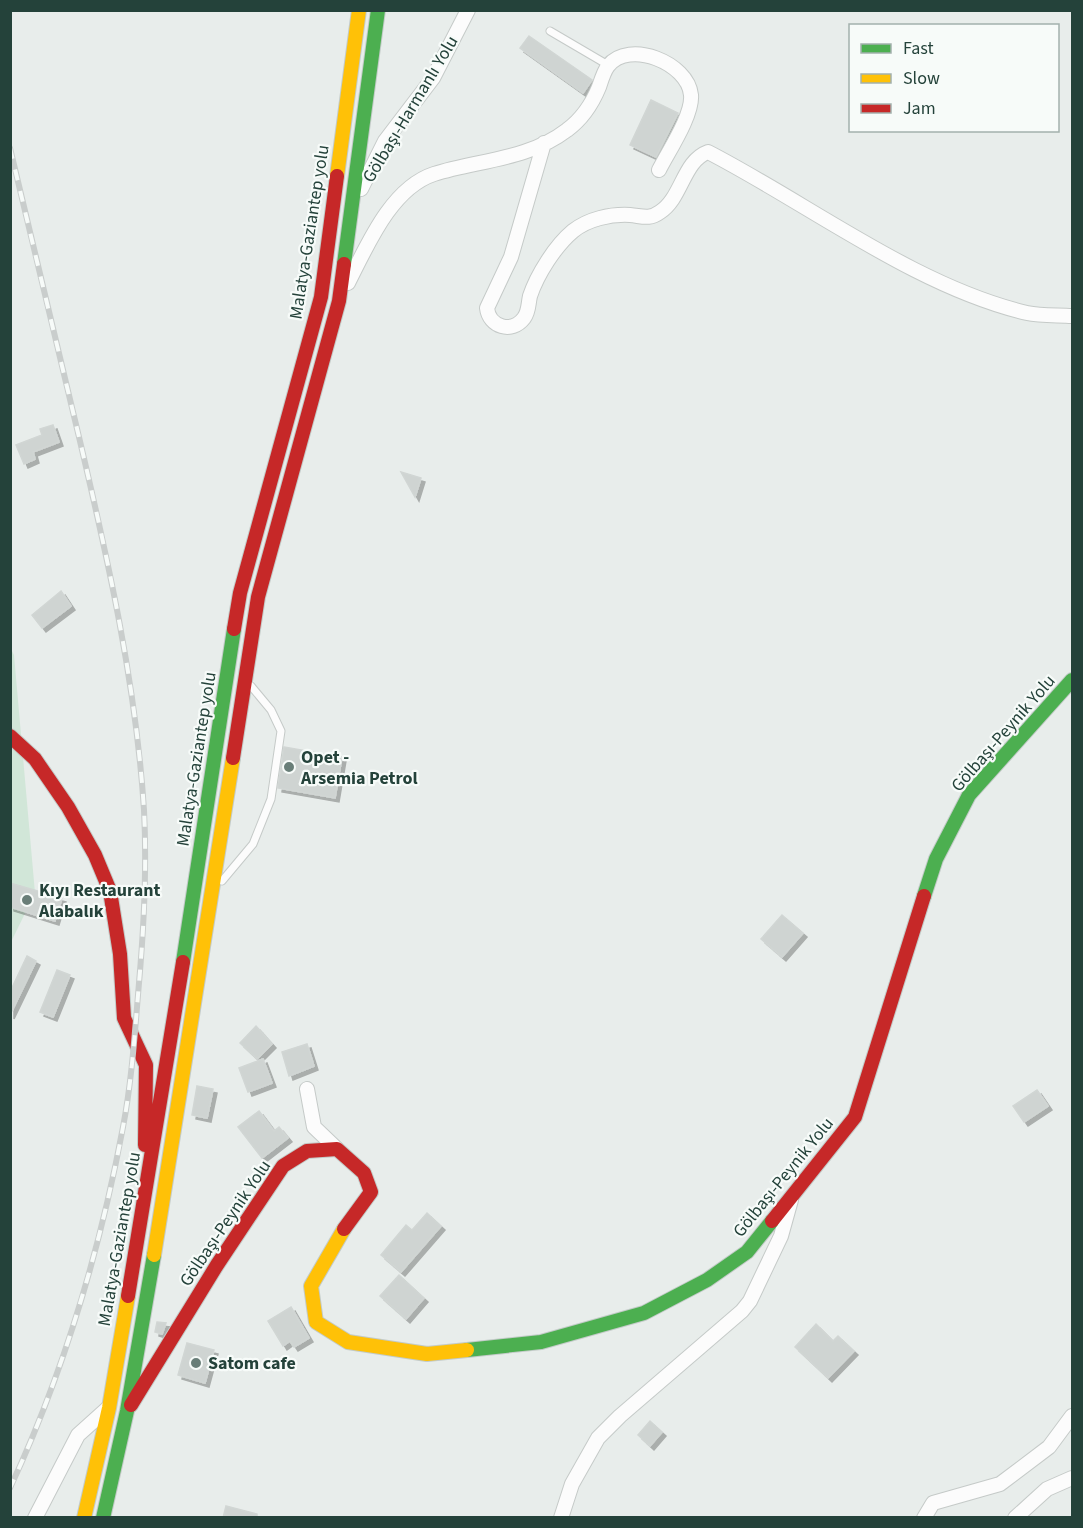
<svg xmlns="http://www.w3.org/2000/svg" width="1083" height="1528" font-family="'Source Sans 3',sans-serif">
	<style>
		.green { fill: #d1e6d8 }
		.building { fill: #cfd4d2; stroke: #d1d6d4; stroke-width: 1.5; filter: url(#shadow) }
		.lines { fill: none; stroke-linecap: round; stroke-linejoin: round }
		.lane-casing { stroke: #c5cac8; stroke-width: 9 }
		.street-casing { stroke: #c5cac8; stroke-width: 16 }
		.fast-casing { stroke: #c3cbc8; stroke-width: 16 }
		.slow-casing { stroke: #c3cbc8; stroke-width: 16 }
		.jam-casing { stroke: #c3cbc8; stroke-width: 16 }
		.lane { stroke: #fcfcfc; stroke-width: 7 }
		.street { stroke: #fcfcfc; stroke-width: 14 }
		.fast { stroke: #4caf50; stroke-width: 14 }
		.slow { stroke: #ffc107; stroke-width: 14 }
		.jam { stroke: #c62828; stroke-width: 14 }
		.rail-casing { stroke: #c9cdcc; stroke-width: 6 }
		.rail { stroke: #f7fbf9; stroke-width: 4; stroke-dasharray: 11; stroke-linecap: butt }
		.poi-dot { fill: #697e78; stroke: #f7fbf9; stroke-width: 2 }
		.labels { text-anchor: middle; stroke-width: 4.5; stroke-linejoin: round; paint-order: stroke }
		.street-label { font-size: 18px; fill: #24423a; stroke: #f7fbf9 }
		.poi-label { font-size: 18px; font-weight: bold; fill: #24423a; stroke: #f7fbf9; text-anchor: start }
	</style>
	<defs>
		<filter id="shadow"><feDropShadow dx="4" dy="4" stdDeviation="0" flood-color="#0004"/></filter>
	</defs>
	<rect width="100%" height="100%" fill="#e8edeb"/>
	<!-- green -->
	<path class="green" d="M11,649L14,655L35,893L11,942Z"/>
	<!-- building -->
	<path class="building" d="M529,36L592,80L583,93L520,48Z
		M651,100L678,113L656,157L630,145Z
		M53,425L59,442L33,452L35,459L24,464L16,445L42,435L40,429Z
		M401,472L421,478L415,497Z
		M61,591L71,606L42,628L32,615Z
		M284,747L342,757L335,798L278,788Z
		M10,883L62,898L55,921L10,907Z
		M782,915L803,933L782,957L761,939Z
		M27,956L36,961L10,1015V992Z
		M57,970L70,975L53,1017L40,1012Z
		M256,1026L272,1044L257,1059L240,1043Z
		M307,1044L314,1066L289,1076L282,1052Z
		M263,1059L272,1083L248,1092L239,1068Z
		M197,1086L213,1089L207,1118L192,1115Z
		M1037,1090L1048,1106L1024,1122L1013,1106Z
		M259,1111L274,1131L279,1127L288,1138L262,1158L238,1127Z
		M427,1213L441,1226L401,1272L381,1255L406,1225L412,1230Z
		M399,1275L424,1298L406,1319L380,1296Z
		M291,1307L309,1338L294,1347L290,1341L283,1346L268,1321Z
		M157,1322L166,1323L162,1334L155,1332Z
		M816,1324L833,1341L838,1336L854,1351L828,1378L795,1347Z
		M187,1343L214,1350L205,1383L178,1375Z
		M650,1421L662,1432L650,1446L638,1435Z
		M226,1506L257,1514V1518H223Z"/>
	<g class="lines">
		<defs>
			<path id="lane" d="M550,31L608,65
				M222,881L253,844L271,799L281,731L271,710L251,686"/>
			<path id="street" d="M544,143L511,257L487,308C489,327 512,334 524,318C529,311 528,305 530,296C537,275 555,246 573,231C588,219 610,214 630,215C642,216 649,220 660,212C682,198 683,161 708,152C809,204 916,287 1027,313C1041,316 1058,315 1072,316
				M361,189L385,141L433,78L468,10
				M348,283C367,246 391,188 434,174C478,160 528,160 567,130C582,119 592,104 599,87C601,81 604,71 608,66C629,39 688,63 691,95C693,115 668,152 659,170
				M307,1089L314,1127L337,1149
				M35,1518L78,1435L108,1408
				M561,1518L572,1484L598,1438L620,1416L742,1311L750,1301L781,1236L791,1200
				M924,1518L933,1503L1000,1484L1049,1447L1072,1416
				M1015,1518L1047,1489L1072,1478"/>
			<path id="fast" d="M344,264L378,10
				M924,896L936,859L969,795L1072,680
				M183,962L234,629
				M467,1350L541,1342L644,1313L707,1280L747,1252L772,1221
				M103,1518L127,1411L154,1255"/>
			<path id="slow" d="M337,176L359,10
				M344,1229L311,1286L316,1322L348,1342L427,1354L467,1350
				M154,1255L233,758
				M84,1518L109,1408L128,1296"/>
			<path id="jam" d="M234,629L240,593L321,297L337,176
				M10,736L35,759L68,807L95,855L110,891L120,954L124,1018L146,1065L145,1145
				M233,758L258,597L339,301L344,264
				M772,1221L855,1117L924,896
				M128,1296L183,962
				M131,1405L217,1265L283,1166L307,1151L337,1149L364,1173L371,1192L344,1229"/>
		</defs>
		<!-- lane casing -->
		<use href="#lane" class="lane-casing"/>
		<!-- street casing -->
		<use href="#street" class="street-casing"/>
		<!-- fast casing -->
		<use href="#fast" class="fast-casing"/>
		<!-- slow casing -->
		<use href="#slow" class="slow-casing"/>
		<!-- jam casing -->
		<use href="#jam" class="jam-casing"/>
		<!-- lane -->
		<use href="#lane" class="lane"/>
		<!-- street -->
		<use href="#street" class="street"/>
		<!-- fast -->
		<use href="#fast" class="fast"/>
		<!-- slow -->
		<use href="#slow" class="slow"/>
		<!-- jam -->
		<use href="#jam" class="jam"/>
		<defs>
			<path id="rail" d="M10,148C33,245 56,341 79,437C108,560 136,684 144,810C147,868 144,926 139,983C135,1030 132,1080 123,1127C100,1250 63,1374 10,1488"/>
		</defs>
		<!-- rail casing -->
		<use href="#rail" class="rail-casing"/>
		<!-- rail -->
		<use href="#rail" class="rail"/>
	</g>
	<!-- markers -->
	<g class="poi-dot">
		<circle cx="289" cy="767" r="6"/>
		<circle cx="27" cy="900" r="6"/>
		<circle cx="196" cy="1363" r="6"/>
	</g>
	<g class="labels">
		<!-- street labels -->
		<g class="street-label">
			<text transform="translate(410 109) rotate(-59)" y="6">Gölbaşı-Harmanlı Yolu</text>
			<text transform="translate(309 232) rotate(-81)" y="6">Malatya-Gaziantep yolu</text>
			<text transform="translate(1003 733) rotate(-49)" y="6">Gölbaşı-Peynik Yolu</text>
			<text transform="translate(196 759) rotate(-81)" y="6">Malatya-Gaziantep yolu</text>
			<text transform="translate(783 1177) rotate(-51)" y="6">Gölbaşı-Peynik Yolu</text>
			<text transform="translate(225 1223) rotate(-56)" y="6">Gölbaşı-Peynik Yolu</text>
			<text transform="translate(119 1239) rotate(-80)" y="6">Malatya-Gaziantep yolu</text>
		</g>
		<!-- poi labels -->
		<g class="poi-label">
			<text x="301" y="763">Opet -<tspan x="301" dy="21">Arsemia Petrol</tspan></text>
			<text x="39" y="896">Kıyı Restaurant<tspan x="39" dy="21">Alabalık</tspan></text>
			<text x="208" y="1369">Satom cafe</text>
		</g>
	</g>
	<!-- border -->
	<rect width="1083" height="1528" fill="none" stroke="#24423a" stroke-width="24"/>
	<!-- legend -->
	<rect x="849" y="24" width="210" height="108" fill="#f7fbf9" stroke="#a3b1ad" stroke-width="1.5"/>
	<rect x="861" y="44" width="30" height="9" fill="#4caf50" stroke="#a3b1ad" stroke-width="1.5"/>
	<text x="903" y="54" font-size="18" fill="#24423a">Fast</text>
	<rect x="861" y="74" width="30" height="9" fill="#ffc107" stroke="#a3b1ad" stroke-width="1.5"/>
	<text x="903" y="84" font-size="18" fill="#24423a">Slow</text>
	<rect x="861" y="104" width="30" height="9" fill="#c62828" stroke="#a3b1ad" stroke-width="1.5"/>
	<text x="903" y="114" font-size="18" fill="#24423a">Jam</text>
</svg>
